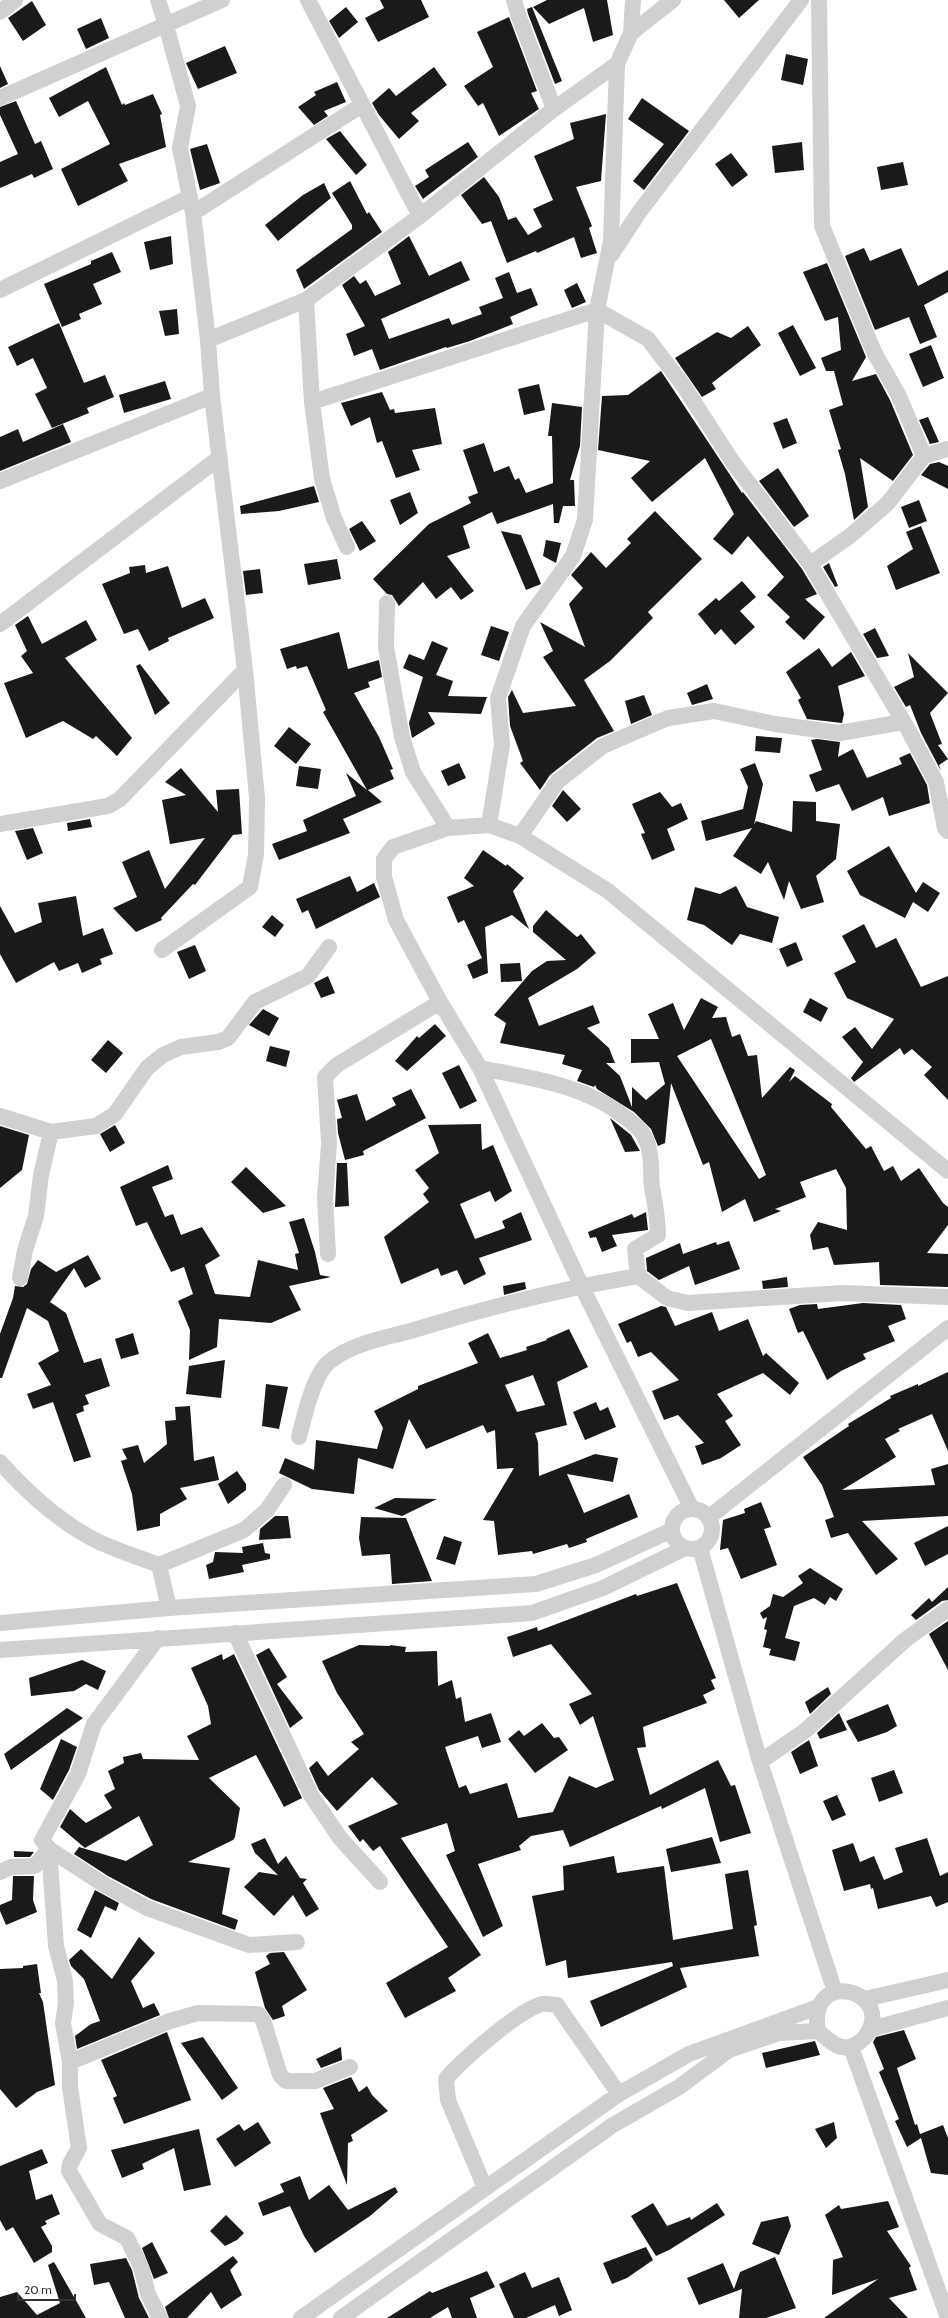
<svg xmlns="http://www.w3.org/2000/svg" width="948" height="2318" font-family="Cabin,sans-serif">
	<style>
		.building { fill: #1a1a1a; fill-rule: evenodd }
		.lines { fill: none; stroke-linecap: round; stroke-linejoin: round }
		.street { stroke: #d0d0d0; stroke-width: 16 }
	</style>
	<rect width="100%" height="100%" fill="#fff"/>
	<!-- building -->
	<path class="building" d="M380,0H421L429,17L378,42L365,18L384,8Z
		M547,0H607L613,35L593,42L584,8L549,24L533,7Z
		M724,0H759L739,18Z
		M32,1L46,25L23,41L8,18Z
		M346,7L358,22L339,38L329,21Z
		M532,7L562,81L555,84L528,14L527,9Z
		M509,17L537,91L531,93L539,109L499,136L483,103L478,106L464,86L493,67L477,32Z
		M101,18L109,38L86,49L77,29Z
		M225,46L237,73L198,89L186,63Z
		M786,54L808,59L803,85L781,80Z
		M0,66L8,84L0,88Z
		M106,67L122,105L124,103L125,105L153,94L162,114L160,115L166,147L119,164L128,181L78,206L61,169L110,144L88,101L59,117L49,98Z
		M434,67L447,85L411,113L419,121L399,139L379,115L372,103L389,88L396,96Z
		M337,82L346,102L324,111L328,116L314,125L298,107L316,95L314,92Z
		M642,98L689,131L644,190L633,181L664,144L628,119Z
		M16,101L35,144L41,141L53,169L34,178L32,174L0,188V162L18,154L0,115V107Z
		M606,114L601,181L576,187L592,226L589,228L597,253L581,258L574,237L537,253L536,251L507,263L491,221L482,224L461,195L484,177L499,197L508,220L516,217L528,235L542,227L533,209L553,200L534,156L574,139L570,123Z
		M340,131L367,165L356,175L326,139Z
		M468,142L478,157L423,199L415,186L429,177L425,170Z
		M802,142L804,170L775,173L772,146Z
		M207,144L220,183L200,190L190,149Z
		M731,153L748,175L732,187L715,164Z
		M903,162L908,185L881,190L877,167Z
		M350,181L367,214L369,212L382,232L304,289L296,270L352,229V225L332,193Z
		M324,183L331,198L278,241L265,225L303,195Z
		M171,236L173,264L150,270L144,242Z
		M409,236L429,276L461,261L470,280L381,319L389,339L449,318L452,325L482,314L479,307L503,298L495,278L509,272L517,293L531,288L538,305L510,317L513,324L470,341L447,348L446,347L380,370L372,349L354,356L346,334L365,326L342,285L354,276L360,284L366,280L375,296L401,284L388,252Z
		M864,248L870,261L901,248L918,286L948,270V292L924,305L937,337L920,344L909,317L875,330L845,256Z
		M112,252L121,272L93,284L102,304L79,314L81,319L62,327L44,284L91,264V261Z
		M827,263L866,357L852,381L876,374L890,400L913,455L893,481L860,458L868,507L854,520L845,474L838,450L841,449L829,410L843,405L834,371H826L821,358L841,350L838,317L825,321L803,272Z
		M577,283L586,302L572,308L564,290Z
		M177,309L179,334L165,336L159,311Z
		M59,323L84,383L105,375L114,397L87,408L89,413L52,428L35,394L47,388L33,358L17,366L8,347Z
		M793,325L816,368L800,376L778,333Z
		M748,326L761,345L712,383L716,389L702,397L675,358L717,332L731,338Z
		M931,345L944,378L923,387L909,354Z
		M661,371L742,493L743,492L802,569L817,594L805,599L825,617L804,640L785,622L790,617L767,595L784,577L748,536L732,555L713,539L734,514L705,458L652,502L631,478L650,461L598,450L602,396L628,395Z
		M165,381L171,399L124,413L119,395Z
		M539,384L545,410L524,415L518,389Z
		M382,392L390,410L394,409L395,413L435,408L442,444L412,450L420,470L396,478L382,441L377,443L370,417L351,426L341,403Z
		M552,403L582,407L580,446L570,480H574L575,506H563L559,523H554L553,504L497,524L492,512L463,526L470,548L447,556L474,591L461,600L451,587L436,599L423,582L399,606L392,595L387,594L373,579L429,524L471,503L468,497L478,493L463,450L484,443L494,472L509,466L515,480L519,478L526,493L553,483L552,436H548Z
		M928,417L939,442L930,444L919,420Z
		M787,418L797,443L783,449L773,423Z
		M63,424L71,442L0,471V437L18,429L23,442Z
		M939,462L948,466V489L921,475L930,464Z
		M778,468L809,516L794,527L759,481Z
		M314,486L319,502L279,511L241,514L240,506Z
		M410,492L418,513L400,525L390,500Z
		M919,500L927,521L909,528L901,507Z
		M655,511L702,559L648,612L653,618L610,661L584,680L614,731L597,738L550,775L540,790L520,763L523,761L510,726L508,697L512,690L523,713L576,706L543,657L553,651L540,622L585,647L569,604L583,588L571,575L591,552L606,568L631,543L627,539Z
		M362,521L376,541L360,551L349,529Z
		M921,526L940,573L896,590L887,566L913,549L906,532Z
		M501,531L521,535L541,584L526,590Z
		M546,540L561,543L556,563L543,556Z
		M337,559L341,579L308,585L304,564Z
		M829,563L838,586L835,587L823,567Z
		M145,565L146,573L168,566L182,608L205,598L214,618L168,638L169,641L149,651L138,629L124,634L102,584L130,573L129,567Z
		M260,569L263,593L246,595L243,571Z
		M742,581L756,597L740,611L755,627L735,645L721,629L715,635L698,614L716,598L719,601Z
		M28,616L42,644L86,620L97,640L65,658L132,738L117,756L96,736L93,739L63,721L26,738L4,683L33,673L21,656L27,651L15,625Z
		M491,626L509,632L499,661L481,655Z
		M875,628L889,656L877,658L863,634Z
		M339,632L348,669L379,660L382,677L368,682L370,687L354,693L379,737L393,769L390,770L394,779L368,790L382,802L343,819L350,833L279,860L272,844L307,831L303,820L356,796L346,773L367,790L323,712L326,710L307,666L297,669L296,666L287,669L280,649Z
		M432,641L448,648L436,675L453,681L448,696L487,697L481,714L428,712L435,724L412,738L409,723L423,677L403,668L409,654L424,660Z
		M819,648L832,667L851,652L865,676L838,686L844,714L842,723L807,719L798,700L801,698L786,672Z
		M908,653L948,693L930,713L942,744L938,745L948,759L939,765L941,771L921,733L910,705L906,707L894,687L914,677Z
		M140,664L170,703L155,715L136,666Z
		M707,684L713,699L692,705L687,693Z
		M644,695L652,715L631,724L625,701Z
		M289,727L311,744L296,764L274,746Z
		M756,736L782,738L780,753L755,751Z
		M817,739L840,742L838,757L853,749L867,778L902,764L899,758L910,753L927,785L930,803L889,816L883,797L852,811L839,784L816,792L809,775L822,770L811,740Z
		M459,763L466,778L448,786L441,771Z
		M755,763L763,784L754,825L756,821L792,832L793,801L816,802V821L840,824L836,859L816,876L824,902L801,909L789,881L784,900L768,862L761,874L733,856L752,828L706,841L701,821L743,809L748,787L740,769Z
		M299,766L321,769L318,789L296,786Z
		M181,768L218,812L216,790L239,789L242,834L233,835L195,885L193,884L161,918L162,920L136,932L113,908L137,897L122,862L149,850L165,889L205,838L170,844L162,800L186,795L165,782Z
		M563,790L581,809L567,822L552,806Z
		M660,792L672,807L681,803L688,819L667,829L675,850L652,860L641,834L645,833L632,804Z
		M90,819L92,827L68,831L67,823Z
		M33,828L43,853L27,860L15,831Z
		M889,846L916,893L923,882L940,893L928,912L913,902L905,918L860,895L847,871Z
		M483,850L506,866L507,864L524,878L513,891L529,929L512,915L485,927L488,973L473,979L467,965L482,958L464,920L458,923L447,897L474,886L464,878Z
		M350,876L357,892L374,883L380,897L316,929L308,910L302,913L296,899Z
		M736,886L747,907L779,917L772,943L740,934L732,945L704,925L687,920L695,887L720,894Z
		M76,896L83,936L103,928L113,954L100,959L102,964L82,973L78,963L59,971L54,962L16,983L0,954V906L15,933L42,922L38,903Z
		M546,910L577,937L581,934L596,953L577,969L528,998L539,1026L593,1005L600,1023L587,1028L609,1048L615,1063H606L620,1076L632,1107V1087L646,1100L665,1084L659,1062L631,1063V1039H659L648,1014L673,1003L684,1030L701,998L718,1007L712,1018L726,1017L732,1037L740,1034L748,1056L757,1055L762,1098L790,1067L795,1070L789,1082L795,1076L832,1104L831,1107L866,1149L871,1146L884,1171L893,1166L901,1181L919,1168L943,1203L948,1207V1225L927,1253L948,1254V1287L880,1285L879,1262L834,1265L828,1247L813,1250L810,1235L818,1222L847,1230L846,1188L836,1169L800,1182L806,1197L775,1209L781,1211L754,1222L745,1199L722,1212L709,1162L703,1165L671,1083L665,1143L658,1146L651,1129L634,1112L597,1089L595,1085L594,1087L577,1081L582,1070L562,1064L565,1055L500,1043L506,1023L494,1015L532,971L547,961L566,960L533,932V926ZM711,1039L766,1175L759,1179L677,1056Z
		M272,915L284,925L275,937L262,927Z
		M864,924L876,948L896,938L921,987L948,976V1100L924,1075L932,1067L912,1049L904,1055L900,1048L854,1082L851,1078L863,1062L842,1037L855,1027L872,1049L894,1019L847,998L834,973L856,962L842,936Z
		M796,942L803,960L787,967L779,949Z
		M195,945L206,971L189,979L177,952Z
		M520,963L522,981L501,982L500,964Z
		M328,976L335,993L321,998L314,983Z
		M810,998L828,1008L821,1022L803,1012Z
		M263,1009L279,1018L269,1036L249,1025Z
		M435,1024L446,1036L407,1071L395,1061L417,1036L419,1038Z
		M108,1040L123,1053L106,1073L91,1060Z
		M270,1046L290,1051L286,1067L266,1061Z
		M459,1065L477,1101L460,1109L442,1073Z
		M411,1089L426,1118L363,1151L364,1155L345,1160L338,1133L337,1119L342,1118L337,1100L357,1094L366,1121L396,1105L392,1098Z
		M610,1118L631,1135L640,1151L625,1152Z
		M481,1124L482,1150L493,1145L512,1191L495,1202L490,1191L460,1204L475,1239L505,1228L502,1221L521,1212L532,1240L479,1258L486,1274L464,1285L457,1270L441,1276L438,1268L401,1284L384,1237L429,1202L423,1194L429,1188L415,1170L439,1153L428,1125Z
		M115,1125L125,1143L110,1152L100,1134Z
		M0,1126L29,1135L22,1170L0,1188Z
		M337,1163H347L349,1206L335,1207Z
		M168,1165L173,1179L152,1187L165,1217L173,1214L181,1235L202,1227L220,1256L205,1265L215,1294L250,1297L258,1260L298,1270L295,1254L299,1253L289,1222L304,1218L315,1252L320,1275L331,1277L289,1286L301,1310L271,1323L219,1319L217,1347L189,1360L190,1330L178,1301L193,1294L184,1267L171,1272L147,1222L136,1226L120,1187Z
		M246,1167L286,1206L263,1213L231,1182Z
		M646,1212L648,1230L612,1235L617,1246L602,1252L596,1237L590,1238L588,1232L632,1214L634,1218Z
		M729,1241L740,1269L695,1285L689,1266L659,1280L647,1271L646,1258L680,1243L683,1254L716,1242L717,1245Z
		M88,1255L101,1279L85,1288L74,1268L50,1302L66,1313L84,1363L101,1358L110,1386L85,1395L89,1404L83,1406L84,1411L76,1414L91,1457L74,1462L53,1402L33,1409L27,1394L51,1385L38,1363L59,1351L48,1321L27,1308L2,1378H0V1334L13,1298L15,1286L23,1287L27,1284L31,1269L38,1260L56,1272Z
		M787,1277L788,1287L763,1289L762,1281Z
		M525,1282L526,1289L504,1295L503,1286Z
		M863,1303L901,1305L906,1319L888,1326L895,1341L863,1354L866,1359L841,1371L827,1380L803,1331L798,1333L789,1309L800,1305L817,1304L818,1309Z
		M661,1306L666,1307L675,1326L712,1312L719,1331L748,1319L763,1356L766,1353L799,1383L790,1395L763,1373L717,1394L733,1416L725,1421L741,1445L721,1458L702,1465L695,1446L704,1443L678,1415L664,1420L652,1391L679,1380L651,1352L638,1357L631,1341L627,1343L618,1324Z
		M569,1329L588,1367L557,1382L567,1425L535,1433L538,1442L539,1476L595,1454L618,1458L613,1482L567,1474L584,1513L629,1494L638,1517L586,1539L587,1542L569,1548L567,1544L533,1554L532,1551L498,1555L494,1521L483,1520L514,1468L497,1469L495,1430L487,1433L483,1425L426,1449L409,1419L393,1469L358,1458L354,1494L312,1489L279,1473L285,1458L314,1470L316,1440L377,1449L383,1428L374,1411L418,1389V1386L478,1363L468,1343L488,1333L500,1358L527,1350L526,1347L547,1340L546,1339ZM533,1375L545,1405L517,1412L505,1385Z
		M133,1333L139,1354L121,1359L115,1339Z
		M225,1360L221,1398L186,1394L189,1366Z
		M948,1372V1451L932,1414L898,1429L900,1431L885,1439L896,1457L842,1490L935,1485L931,1469L948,1464V1516L862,1521L898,1559L876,1575L848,1533L831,1538L825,1520L834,1517L822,1485L803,1457L849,1426L848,1424L891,1398L890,1396L918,1384V1386Z
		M266,1384L288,1387L279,1429L262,1426Z
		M596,1402L600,1411L608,1407L616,1427L585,1440L573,1412Z
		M190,1406L194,1461L214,1456L219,1480L180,1488L187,1499L160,1514V1526L137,1531L132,1494L121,1461L127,1459L122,1449L138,1445L144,1463L167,1444L165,1421L176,1420L175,1407Z
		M237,1471L246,1484V1490L228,1504L218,1484Z
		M395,1498L437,1499L402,1516L374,1508Z
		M761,1502L771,1527L764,1529L777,1565L741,1579L728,1548L720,1550L723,1520L745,1513L744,1509Z
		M275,1516H288L291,1538L259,1540L260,1529Z
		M361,1517L406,1518L432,1581L392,1584L390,1554L362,1556L359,1538Z
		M948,1526V1554L925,1566L914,1543Z
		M444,1536L462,1542L455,1565L436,1559Z
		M263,1543L265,1553L270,1554V1559L242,1565L244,1572L209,1579L206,1565L213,1562L215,1552L243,1553L242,1547Z
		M810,1568L843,1589L836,1601L830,1597L825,1605L814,1598L794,1606L785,1638L800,1642L795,1661L769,1655L771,1649L763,1647L767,1630L764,1629L767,1617L763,1619L760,1613L770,1606L773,1594L783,1597L803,1583L798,1576Z
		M677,1583L716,1678L711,1680L715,1689L703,1695L707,1703L643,1727L646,1747L637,1748L650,1795L718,1760L731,1786L735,1785L751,1833L720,1842L705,1788L662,1809L661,1806L570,1847L563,1830L531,1836L519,1846L521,1850L478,1864L503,1926L483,1937L446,1855L455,1851L447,1823L401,1838L481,1955L448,1978L456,1991L405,2018L386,1983L448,1947L380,1846L373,1851L363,1839L360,1842L348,1826L398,1804L372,1777L337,1811L319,1790L309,1768L317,1761L328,1776L359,1749L351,1742L364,1734L337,1693L322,1661L359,1645L390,1646V1645L406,1647L405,1652L437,1651L438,1686L452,1680L456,1699L461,1697L465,1722L491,1713L501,1742L482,1748L478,1736L445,1747L459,1788L466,1785L470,1794L507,1783L518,1818L553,1812L569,1776L596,1788L614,1780L593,1716L580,1725L569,1704L592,1694L551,1644L513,1657L507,1637L537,1627L538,1631L636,1594L637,1596Z
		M948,1587V1600L942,1601L916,1620L911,1615L929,1598L932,1602Z
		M948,1621V1670L929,1634Z
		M269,1648L287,1677L277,1684L303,1718L290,1728L256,1655Z
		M222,1654L223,1660L234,1654L302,1798L284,1807L256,1755L209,1778L240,1808L235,1837L233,1840L188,1862L230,1868L222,1914L238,1920L235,1930L151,1899L108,1876L74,1854L79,1847L126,1861L153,1845L139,1816L85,1848L60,1827L70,1809L86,1823L112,1808L104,1795L115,1789L108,1771L124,1763L123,1757L141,1753L143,1759L199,1760L187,1736L211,1724L208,1706L191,1668Z
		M82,1660L106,1671L98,1690L86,1684L74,1691L31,1696L29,1678Z
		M828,1687L831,1694L810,1714L805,1702Z
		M888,1704L897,1726L887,1732L858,1742L846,1721Z
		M67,1708L83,1718L11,1770L4,1754Z
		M839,1713L847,1730L820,1739L817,1733Z
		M542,1723L554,1738L559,1737L568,1750L535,1773L508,1739L519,1730L524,1736Z
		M61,1739L77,1747L69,1770L53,1800L40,1789Z
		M809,1740L818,1766L800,1774L791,1752Z
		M894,1770L903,1793L879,1802L871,1778Z
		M837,1795L846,1815L832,1821L823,1801Z
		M712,1837L721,1863L671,1872L666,1849Z
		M265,1838L278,1864L286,1856L300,1878L307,1879L303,1883L319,1909L306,1917L293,1895L274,1916L244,1887L259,1872L278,1875L255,1853L251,1844Z
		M927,1838L940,1876L948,1872V1902L936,1907L931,1896L878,1909L873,1888L871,1889L870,1884L844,1891L832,1850L853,1843L860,1862L874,1856L884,1880L903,1872L895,1848Z
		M14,1851L34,1852L30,1857H14Z
		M614,1856L617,1873L664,1866L673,1940L733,1929L725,1874L748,1870L757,1925L754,1926L759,1956L680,1968L687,1987L601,2027L590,2001L673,1966L672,1962L568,1978L566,1960L546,1966L532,1896L564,1890L563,1866Z
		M13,1876H34L33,1900L37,1912L6,1925L0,1911V1905L12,1900Z
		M95,1890L119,1903L116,1911L105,1906L91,1938L77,1930Z
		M139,1937L155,1953L131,1981L143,2008L154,2003L160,2015L77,2049L75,2036L91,2024L100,2021L84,1979L71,1966L69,1960L81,1949L112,1979Z
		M284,1952L307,1990L282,2006L285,2016L273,2020L265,2008L255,1972L270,1964L266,1956L270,1953Z
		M37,1964L41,1993H39L43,2002L55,2085L37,2092L16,2108L0,2089V1969L23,1968V1966Z
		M904,2030L916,2059L897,2068L915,2125L917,2124L920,2134L943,2125L948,2138V2175L931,2173L921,2138L907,2147L895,2121L899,2119L879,2072L884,2069L873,2042L876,2037Z
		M167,2032L191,2100L124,2124L113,2098L117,2096L101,2060Z
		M203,2037L238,2088L222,2100L181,2043Z
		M815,2041L820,2055L766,2068L762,2053Z
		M341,2047L342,2060L321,2068L316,2059Z
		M351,2077L359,2092L367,2086L372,2095L388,2111L351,2135L353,2141L348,2143L347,2185L320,2113L334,2109L323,2088Z
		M258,2122L271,2143L235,2167L216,2139L239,2124L244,2131Z
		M834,2122L837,2138L826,2148L815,2129Z
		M199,2129L211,2185L184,2191L174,2148L142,2164L144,2169L122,2178L111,2150Z
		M42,2149L48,2163L29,2171L36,2200L52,2194L60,2214L45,2221L47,2224L41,2227L52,2246V2252L34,2263L13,2227L6,2231L0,2220V2166Z
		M300,2176L309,2200L329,2185L348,2210L395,2187L398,2192L370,2216L315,2253L304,2236L290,2206L263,2216L258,2203L284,2192L280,2184Z
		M888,2201L899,2227L887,2231L911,2266L909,2268L917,2290L889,2298L908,2318H824L878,2279L832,2295L833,2260L843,2257L825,2215L839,2205L841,2209Z
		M653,2203L667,2226L690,2217L691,2220L717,2203L725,2215L669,2250L656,2256L631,2216Z
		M226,2215L244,2233L237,2240L225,2246L210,2231Z
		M788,2216L791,2226L779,2255L752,2244L761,2222Z
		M152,2242L168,2273L154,2279L142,2248Z
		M646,2247L653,2260L627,2278L612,2284L603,2263Z
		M233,2256L238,2262L230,2270L242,2295L221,2309L211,2292L187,2318H169L165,2307Z
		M775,2257L796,2308L766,2318H739L742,2289L699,2305L687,2278L723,2263L734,2289L740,2272Z
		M126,2258L132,2270L139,2298L149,2318H125L109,2282L94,2285L90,2264Z
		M54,2262L86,2318H0V2297L17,2292L37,2315L60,2303L48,2265Z
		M487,2271L495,2287L470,2298L477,2318H452L448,2307L430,2318H387L430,2291L432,2293Z
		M525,2272L532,2288L559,2277L572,2310L559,2316L555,2305L526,2318H514L499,2284Z"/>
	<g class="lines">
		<!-- street -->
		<path class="street" d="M158,0L166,25L188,106L180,148L193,213L208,340L212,396L245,670L257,798L256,855L250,887L162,950
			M308,0L420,216
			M514,0L519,17L554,109
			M819,0L822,226L874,352L899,396L924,456
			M0,12L15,0
			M631,33L673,0
			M0,98L222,0
			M193,213L362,105
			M611,255L640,211L801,0
			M0,290L190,197
			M306,300L312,402L322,479L334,518L347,547
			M208,340L306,300L420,216L554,109L617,64
			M312,402L597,310L648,339L683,385L732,461L810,564L909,731L936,782L945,828L948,831
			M0,481L212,396
			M810,564L850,536L888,503L924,456L948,449
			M387,603L386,647L402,737L413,772L448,828
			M0,624L219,458
			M0,824L108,806L120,799L245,670
			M489,825L502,745L498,698L523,626L573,556L585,520L597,310L611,241L617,64L631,33L633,0
			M520,836L558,781L603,746L668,718L714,711L775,724L840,733L903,722
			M480,1068C530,1078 583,1084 625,1117C634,1124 643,1131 647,1142C653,1157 650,1172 652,1187C655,1204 658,1218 658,1235L635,1249L638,1276
			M0,1116L51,1132L96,1126L115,1114L147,1068L163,1055L181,1047L218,1042L228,1038L255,1002L308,976L329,947
			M328,1254L325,1198L329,1143L325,1077L337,1065L440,1002
			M20,1278L25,1250L36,1216L41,1175L51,1132
			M299,1437C304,1418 313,1375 329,1362C352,1343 386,1338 414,1330C489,1307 559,1289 638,1276L667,1298L688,1303L842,1293L948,1297
			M0,1462C26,1491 60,1522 95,1540C115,1550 138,1557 159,1565L169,1608
			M692,1509L581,1285L480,1068L440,1002L396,920L384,877V859L393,847L448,828L489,825L520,836L608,891L948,1171
			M672 1529a20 20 0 1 1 40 0a20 20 0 1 1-40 0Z
			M708,1518L948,1328
			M700,1548L760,1762L835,1992
			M159,1565L244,1530L267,1510L284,1485
			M0,1623L169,1608L536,1584L596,1565L672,1530
			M235,1633L311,1795L340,1838L380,1882
			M158,1638L94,1724L78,1774L42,1840L49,1849L103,1884L147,1908L249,1945L297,1942
			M0,1650L532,1613L603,1588L685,1548
			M760,1762L806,1730L905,1640L948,1609
			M49,1849L56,1946L65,1981L66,2003L63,2023L70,2062V2087L79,2148L70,2164L69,2171L100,2224L127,2238L141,2267L148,2294L160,2318
			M0,1872L11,1867L35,1866L49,1849
			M865,1999L948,1980
			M871,2029L948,2008
			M851,2047L948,2318
			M70,2062L170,2021L198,2013L258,2014L263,2020L280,2075L286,2081H315L350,2067
			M485,2188L448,2100L446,2079C462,2060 519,2010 542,2004C546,2003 553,2005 557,2005L619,2094
			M301,2318L619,2094L689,2054L818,2007
			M341,2318L613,2125L679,2087L729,2050L779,2033L818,2031C829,2040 840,2053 855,2045C864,2040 870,2033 872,2022C878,1986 808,1973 818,2031"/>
	</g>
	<!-- scale -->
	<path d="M18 2294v6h57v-6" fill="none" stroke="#333333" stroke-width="2"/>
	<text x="24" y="2294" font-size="12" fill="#333333" stroke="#ffffff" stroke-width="3" paint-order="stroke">20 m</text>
</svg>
